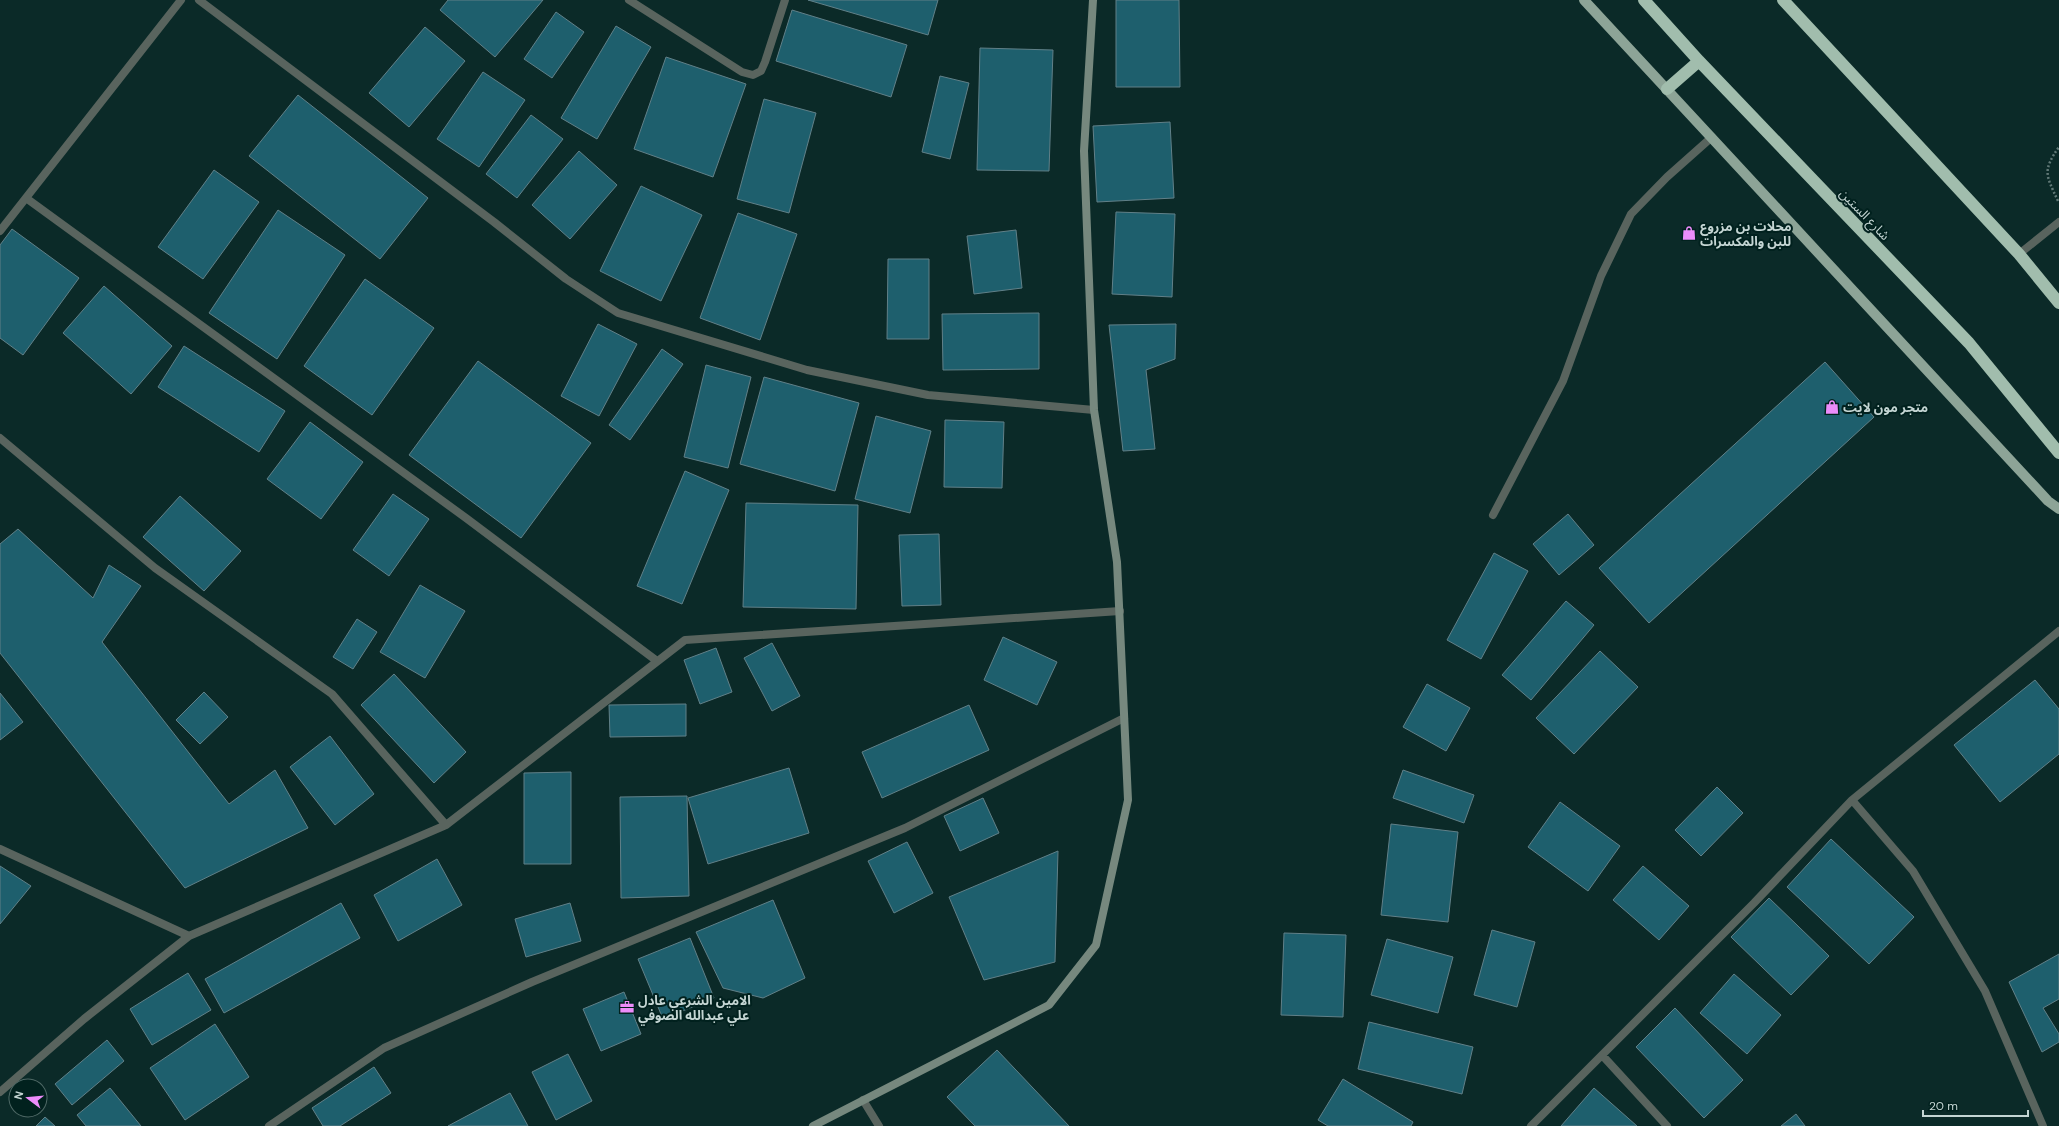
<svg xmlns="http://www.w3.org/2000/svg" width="2059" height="1126" font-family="'DM Sans','Noto Sans Arabic',sans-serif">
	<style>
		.building { fill: #1e5f6d; stroke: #618088 }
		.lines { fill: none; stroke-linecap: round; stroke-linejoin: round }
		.path { stroke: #617977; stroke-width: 2.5; stroke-dasharray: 2 2; stroke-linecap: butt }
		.lane { stroke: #59645e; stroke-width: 8 }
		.street { stroke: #59645e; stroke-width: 8 }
		.secondary { stroke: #76887e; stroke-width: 8 }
		.primary { stroke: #8da497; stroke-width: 10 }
		.highway { stroke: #a1bdad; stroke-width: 12 }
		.labels { text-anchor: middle; stroke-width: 4; stroke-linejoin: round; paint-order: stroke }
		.street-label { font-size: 13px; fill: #c4d5d3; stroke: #01211e }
		.poi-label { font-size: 13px; font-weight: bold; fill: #c4d5d3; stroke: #01211e; text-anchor: start }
	</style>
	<rect width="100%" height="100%" fill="#0b2a28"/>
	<!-- building -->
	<path class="building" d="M448,0H543L495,57L440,10Z
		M808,0H938L928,35Z
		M1116,0H1179L1180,87H1116Z
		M792,10L907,45L891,97L776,61Z
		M556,12L584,32L552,78L524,59Z
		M616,26L651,47L597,139L561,118Z
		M425,27L465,61L409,127L369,93Z
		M980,48L1053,50L1049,171L977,170Z
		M666,57L746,84L713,177L634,149Z
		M483,72L525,100L479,167L437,139Z
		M940,76L969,83L950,159L922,152Z
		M298,95L428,198L380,259L249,156Z
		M764,99L816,113L789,213L737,199Z
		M531,115L563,139L517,198L486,174Z
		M1170,122L1174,198L1097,202L1093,126Z
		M579,151L617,185L570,239L532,205Z
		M214,170L259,202L203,279L158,247Z
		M641,186L702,215L661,301L600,271Z
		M278,210L345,255L277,359L209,313Z
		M1116,212L1175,214L1172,297L1112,294Z
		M738,213L797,234L760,340L700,318Z
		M12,229L79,278L23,355L0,338V245Z
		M1016,230L1022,288L974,294L967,236Z
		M888,259H929V339H887Z
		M365,279L434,328L372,415L304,366Z
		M104,286L172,346L131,394L63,333Z
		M1039,313V369L943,370L942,314Z
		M598,324L637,344L599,416L561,396Z
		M1176,324L1175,359L1146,370L1155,449L1123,451L1109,325Z
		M184,346L285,411L259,452L158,387Z
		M662,349L683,364L630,440L609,425Z
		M478,361L591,443L521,538L409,455Z
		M1825,362L1874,417L1649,623L1599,568Z
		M706,365L751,377L728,468L684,457Z
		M764,377L859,403L835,491L740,464Z
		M876,416L931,431L910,513L855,499Z
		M945,420L1004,422L1002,488L944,487Z
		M310,422L363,462L321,519L267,479Z
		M685,471L729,490L682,604L637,586Z
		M393,494L429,519L389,576L353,550Z
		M180,496L241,551L204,591L143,537Z
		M746,503L858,505L856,609L743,607Z
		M1568,514L1594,545L1559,575L1533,544Z
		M18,529L93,598L109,565L141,586L102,642L229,804L275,770L308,828L185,888L0,653V544Z
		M939,534L941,605L902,606L899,535Z
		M1494,553L1528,571L1481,659L1447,640Z
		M420,585L465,611L425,678L380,652Z
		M1566,601L1594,625L1531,700L1502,675Z
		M357,619L377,632L353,669L333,657Z
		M1003,637L1057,662L1037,705L984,680Z
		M772,643L800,696L772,711L744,658Z
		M716,648L732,692L700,704L684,660Z
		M1600,651L1638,687L1574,754L1536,718Z
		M394,674L466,752L434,783L361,705Z
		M2035,680L2059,709V754L2000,802L1954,745Z
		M1427,684L1470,708L1446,751L1403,727Z
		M204,692L228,717L200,744L176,720Z
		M0,693L23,722L0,740Z
		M686,704V736L610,737L609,705Z
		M969,705L989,750L882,798L862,752Z
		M330,736L374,794L335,825L290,767Z
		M789,768L809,833L708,864L688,798Z
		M1403,770L1474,795L1464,823L1393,798Z
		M571,772V864H524V773Z
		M1717,787L1743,813L1701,856L1675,830Z
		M687,796L689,896L621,898L620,797Z
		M983,798L999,833L960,851L944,816Z
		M1560,802L1620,846L1588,891L1528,847Z
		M1391,824L1458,832L1448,922L1381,915Z
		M1831,839L1914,917L1869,964L1787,887Z
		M907,842L933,893L894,913L868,861Z
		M1058,851L1055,962L984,980L949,897Z
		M437,859L462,905L398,941L374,895Z
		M0,866L31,886L0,924Z
		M1643,866L1689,906L1659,940L1613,900Z
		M1769,898L1829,956L1791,995L1731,937Z
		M773,900L805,978L763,998L723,988L696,932Z
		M341,903L360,938L224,1013L205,979Z
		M570,903L581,941L526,957L515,919Z
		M1492,930L1535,942L1517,1007L1474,995Z
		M1284,933L1346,935L1343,1017L1281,1015Z
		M690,938L714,998L663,1019L638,959Z
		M1387,939L1453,957L1438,1013L1371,995Z
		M2059,954V999L2043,1008L2059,1034V1042L2042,1052L2009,982Z
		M188,973L211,1010L152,1045L130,1009Z
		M1734,974L1781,1015L1747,1054L1700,1013Z
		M624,992L641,1034L601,1051L583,1009Z
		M1675,1008L1743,1080L1704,1118L1636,1047Z
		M1369,1022L1473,1047L1462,1094L1358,1069Z
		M215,1024L249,1077L185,1120L150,1068Z
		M107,1040L124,1061L72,1105L55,1084Z
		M997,1050L1069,1126H975L947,1097Z
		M568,1054L592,1101L556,1120L532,1072Z
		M374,1067L391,1093L340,1126H323L312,1108Z
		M1343,1079L1413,1122L1411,1126H1328L1318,1120Z
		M110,1088L141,1126H86L77,1115Z
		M1594,1088L1637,1126H1561Z
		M510,1093L528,1126H448Z
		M1796,1114L1805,1126H1781Z
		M45,1117L55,1126H36Z"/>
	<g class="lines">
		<!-- path -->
		<path class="path" d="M2058,201C2046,175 2042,171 2059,147"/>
		<!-- lane -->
		<path class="lane" d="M1493,515L1563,381L1601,276L1631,214L1667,177L1712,137"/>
		<!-- street -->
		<path class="street" d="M199,0L494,222L566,279L618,313L807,370L928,395L1094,410
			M629,0L742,72L753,75L761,71L765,62L785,0
			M26,198L466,518L657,661
			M0,231L181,0
			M2019,254L2059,222
			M0,438L155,568L332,694L446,825
			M1852,800L1913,871L1985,991L2043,1126
			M0,849L189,936
			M1602,1055L1667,1126
			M0,1092L84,1019L189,936L446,825L685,640L1120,611
			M863,1100L879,1126
			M269,1126L384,1048L532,982L905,828L1124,718
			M1531,1126L1754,903L1852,800L2059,631"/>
		<!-- secondary -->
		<path class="secondary" d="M813,1126L1049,1005L1096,945L1128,800L1117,562L1094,410L1084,151L1093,0"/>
		<!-- primary -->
		<path class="primary" d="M1584,0L2048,501L2059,509"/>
		<!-- highway -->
		<path class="highway" d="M1644,0L1699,61L1969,343L2059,453
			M1783,0L2019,254L2059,303
			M1667,89L1699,61"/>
	</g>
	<!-- icons -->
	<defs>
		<symbol id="shop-bare" viewBox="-9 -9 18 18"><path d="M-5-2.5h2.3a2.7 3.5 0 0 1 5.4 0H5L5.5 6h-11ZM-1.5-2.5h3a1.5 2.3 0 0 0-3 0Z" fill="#ec8cfa" stroke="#01211e" stroke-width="2.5" paint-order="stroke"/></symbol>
		<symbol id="office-bare" viewBox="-9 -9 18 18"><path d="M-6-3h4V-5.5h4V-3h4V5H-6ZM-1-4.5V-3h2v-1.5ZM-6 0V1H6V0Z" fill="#ec8cfa" stroke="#01211e" stroke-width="2.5" paint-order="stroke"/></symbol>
	</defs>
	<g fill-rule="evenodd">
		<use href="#shop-bare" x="1679" y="223" width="20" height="20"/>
		<use href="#shop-bare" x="1822" y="397" width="20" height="20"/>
		<use href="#office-bare" x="617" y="997" width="20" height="20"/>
	</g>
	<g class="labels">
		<!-- street labels -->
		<g class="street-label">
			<text transform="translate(1865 214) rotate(46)" y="5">شارع الستين</text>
		</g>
		<!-- poi labels -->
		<g class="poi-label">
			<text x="1700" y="231">محلات بن مزروع<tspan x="1700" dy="15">للبن والمكسرات</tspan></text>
			<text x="1843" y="412">متجر مون لايت</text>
			<text x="638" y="1005">الامين الشرعي عادل<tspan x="638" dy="15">علي عبدالله الصوفي</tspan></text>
		</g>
	</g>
	<!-- north arrow -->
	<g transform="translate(28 1098) rotate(286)"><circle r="19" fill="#01211e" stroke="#4f6966"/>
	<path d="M0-3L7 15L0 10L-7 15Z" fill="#ec8cfa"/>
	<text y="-6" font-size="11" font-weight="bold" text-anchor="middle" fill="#c4d5d3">N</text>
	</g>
	<!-- scale -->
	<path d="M1923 1110v6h105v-6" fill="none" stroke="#c4d5d3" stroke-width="2"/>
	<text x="1929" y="1110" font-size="12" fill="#c4d5d3" stroke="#01211e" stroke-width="3" paint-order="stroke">20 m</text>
</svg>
